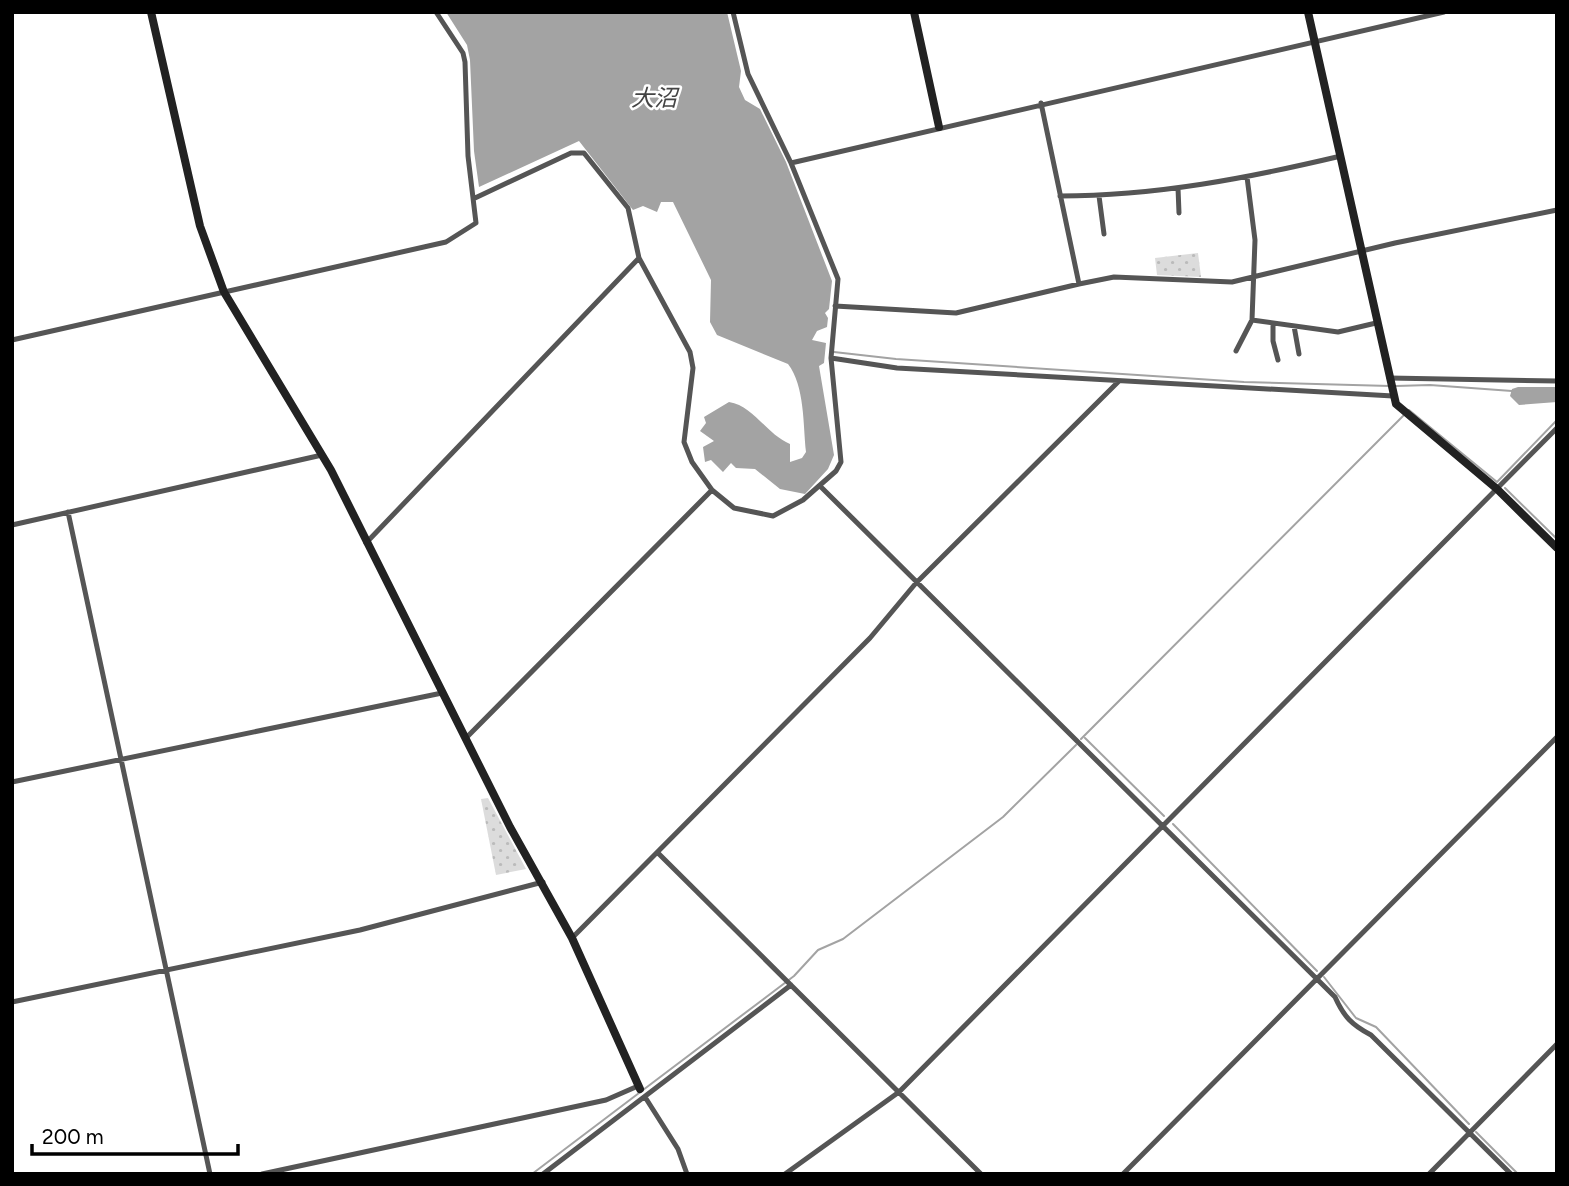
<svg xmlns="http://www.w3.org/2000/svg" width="1569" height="1186" font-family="Figtree,'Noto Sans JP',sans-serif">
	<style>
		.grass { fill: url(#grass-dots) }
		.water { fill: #a3a3a3 }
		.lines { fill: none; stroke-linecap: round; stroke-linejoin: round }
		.stream { stroke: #a3a3a3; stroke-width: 2 }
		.street { stroke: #555; stroke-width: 5 }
		.secondary { stroke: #222; stroke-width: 8 }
		.labels { text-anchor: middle; stroke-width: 5; stroke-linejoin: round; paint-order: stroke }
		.water-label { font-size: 23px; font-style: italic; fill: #444; stroke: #fff }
	</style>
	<defs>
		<pattern id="grass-dots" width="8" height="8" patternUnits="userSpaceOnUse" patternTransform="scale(1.75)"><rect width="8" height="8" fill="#dcdcdc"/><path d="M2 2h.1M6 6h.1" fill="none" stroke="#bbb" stroke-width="1.8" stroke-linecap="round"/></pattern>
	</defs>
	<rect width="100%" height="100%" fill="#fff"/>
	<!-- grass -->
	<path class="grass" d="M1198,253L1201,277L1157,275L1155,258Z
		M488,798L526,869L496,875L481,799Z"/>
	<!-- water -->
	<path class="water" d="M446,12H727L741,71L739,87L745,100L760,109L786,162L832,281L829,309L825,313L828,318L827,327L817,331L812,340L826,343L824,363L819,366L834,455L828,469L805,494L780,489L755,469L736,468L731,463L723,472L711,460L705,462L703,447L714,441L700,431L706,423L704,417L729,402C754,406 766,434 790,444V462L802,458L806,452C803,425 805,386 788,364L717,335L710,322L711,280L673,202H661L657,212L643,206L633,210L579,141L479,187L474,151L470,60L467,45Z
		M1518,387H1557V402L1519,405L1510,396L1512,389Z"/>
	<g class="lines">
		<!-- stream -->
		<path class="stream" d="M834,352L896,359L1244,382L1390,386
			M1396,386L1430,385L1512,391
			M1409,410L1497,482L1557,420
			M1505,488L1557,539
			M1085,738L1164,816
			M1081,739L1405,414
			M1173,824L1317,971
			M1324,977L1356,1018L1376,1027L1469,1124
			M643,1090L794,976L818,950L843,939L1003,817L1076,745
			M1476,1132L1518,1174
			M532,1174L639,1093"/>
		<!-- street -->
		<path class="street" d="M1041,103L1079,284L1114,277L1232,282L1395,243L1557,210
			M791,163L1444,12
			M1247,177L1255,240L1252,320
			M1178,188L1179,213
			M1060,196C1156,196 1248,178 1341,156
			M1099,196L1104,234
			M475,198L571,153H584L628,208L639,258L690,352L693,368L684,442L692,462L712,490L734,508L773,516L803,500L836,471L841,462L831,358L838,279L791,163L748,74L733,12
			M835,306L956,313L1079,284
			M1273,323V341L1278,360
			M1294,326L1299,354
			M12,340L446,242L476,223L468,156L465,62L463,53L436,12
			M1236,351L1252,320L1338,332L1376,323
			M831,358L897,368L1393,396
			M1389,378L1557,381
			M820,486L1335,997C1344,1017 1352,1025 1371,1035L1511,1174
			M68,512L210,1174
			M12,525L322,455
			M366,543L639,258
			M465,739L712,490
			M12,782L442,693
			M658,853L981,1174
			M572,938L870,638L916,583L1118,382
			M12,1002L360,930L543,882
			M645,1097L678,1149L687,1174
			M262,1174L606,1100L638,1086
			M543,1174L791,985
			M785,1174L899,1092L1557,428
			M1123,1174L1557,737
			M1429,1174L1557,1044"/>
		<!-- secondary -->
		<path class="secondary" d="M151,12L200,226L224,292L331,470L510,827L572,938L640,1089
			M914,12L939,127
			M1308,12L1396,404L1497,489L1557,548"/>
	</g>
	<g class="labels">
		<!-- water labels -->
		<g class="water-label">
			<text x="654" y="106">大沼</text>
		</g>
	</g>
	<!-- border -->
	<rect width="1569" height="1186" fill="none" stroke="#000000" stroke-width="28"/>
	<!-- scale -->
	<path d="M32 1144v10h206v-10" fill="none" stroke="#000000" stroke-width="3.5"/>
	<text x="42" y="1144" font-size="21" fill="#000000" stroke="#ffffff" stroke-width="5" paint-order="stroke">200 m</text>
</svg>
